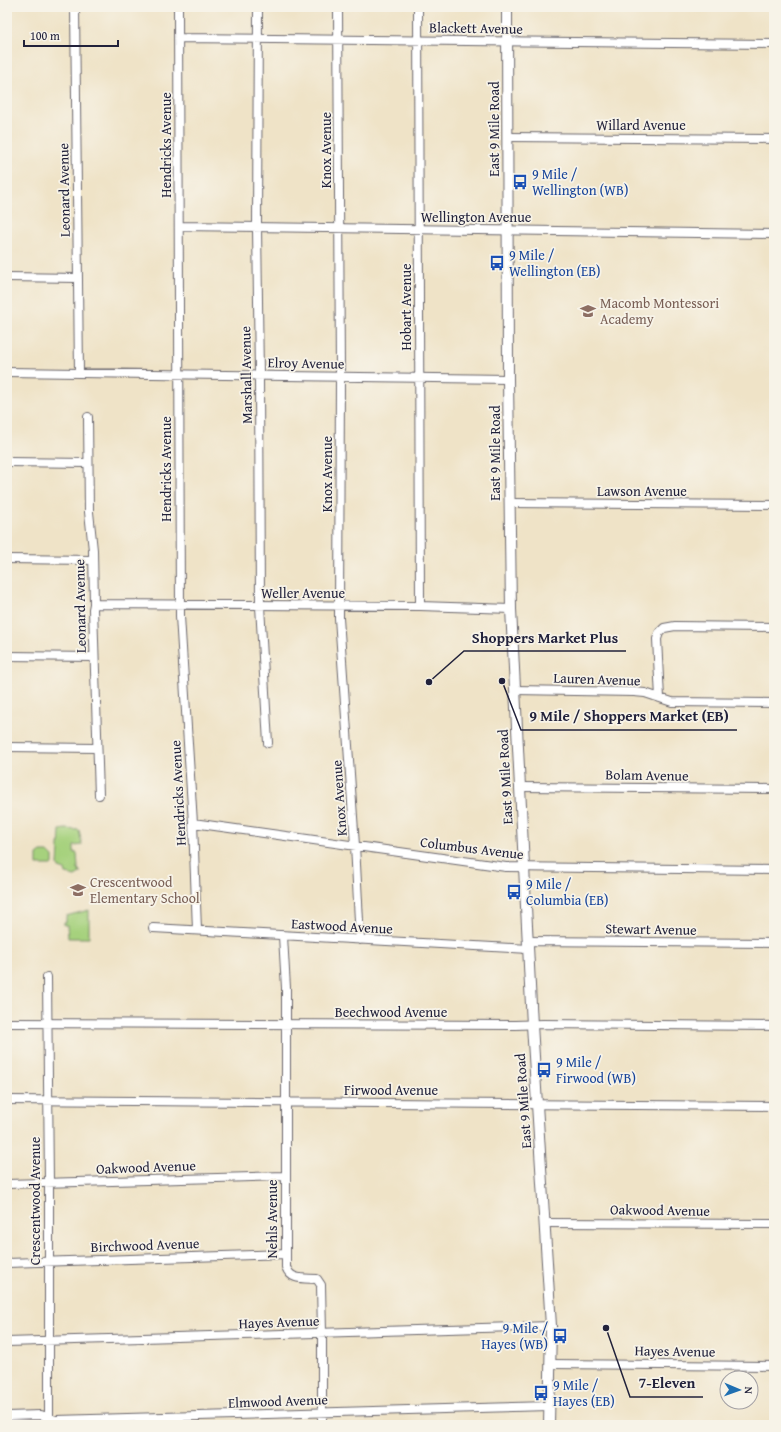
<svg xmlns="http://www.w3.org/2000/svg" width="781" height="1432" font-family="'Gentium Book Plus',serif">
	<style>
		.green { fill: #a6d17d; stroke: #647a5c }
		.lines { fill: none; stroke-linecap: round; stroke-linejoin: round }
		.minor-casing { stroke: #6a666c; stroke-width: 10 }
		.major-casing { stroke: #6a666c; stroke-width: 12 }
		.minor { stroke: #fff; stroke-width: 8 }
		.major { stroke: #fff; stroke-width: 10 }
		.labels { text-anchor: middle; stroke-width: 3.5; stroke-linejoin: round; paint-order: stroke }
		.street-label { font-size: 14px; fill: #22223b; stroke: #f7f3e8 }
		.transit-label { font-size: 14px; fill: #164399; stroke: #f7f3e8; text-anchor: start }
		.education-label { font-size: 14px; fill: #785e54; stroke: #f7f3e8; text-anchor: start }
		.leader { fill: none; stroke: #22223b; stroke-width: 1.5 }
		.callout-dot { fill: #22223b; stroke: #f7f3e8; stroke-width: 1.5 }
		.callout-label { font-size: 15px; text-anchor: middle; font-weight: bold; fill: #22223b; stroke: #f7f3e8; stroke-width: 3.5; stroke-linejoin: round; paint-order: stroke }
	</style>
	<rect width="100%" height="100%" fill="#f7f3e8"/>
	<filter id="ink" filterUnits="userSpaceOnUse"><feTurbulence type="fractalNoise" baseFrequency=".025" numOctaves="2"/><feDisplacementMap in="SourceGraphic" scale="8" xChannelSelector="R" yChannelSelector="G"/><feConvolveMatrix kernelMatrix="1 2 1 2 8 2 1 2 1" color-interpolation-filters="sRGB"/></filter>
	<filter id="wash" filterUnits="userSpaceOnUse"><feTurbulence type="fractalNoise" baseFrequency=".012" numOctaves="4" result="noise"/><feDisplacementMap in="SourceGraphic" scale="16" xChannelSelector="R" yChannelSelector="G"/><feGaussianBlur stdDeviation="0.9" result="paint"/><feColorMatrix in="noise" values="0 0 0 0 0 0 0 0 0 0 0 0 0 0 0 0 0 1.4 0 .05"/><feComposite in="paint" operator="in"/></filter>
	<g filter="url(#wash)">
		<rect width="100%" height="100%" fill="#efe3c7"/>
		<!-- green -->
		<path class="green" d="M65,829L79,830L82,845L74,846V853H77L78,869L80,871V873L75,876L66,874L65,870L59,868L58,865L60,830Z
			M41,852H48L53,857V865H37V855Z
			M89,910V938H68L67,925H64V922H66V916Z"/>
	</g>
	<g filter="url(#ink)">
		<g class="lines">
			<defs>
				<path id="minor" d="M75,7L79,373
					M178,7L180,616L193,823L197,930
					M258,7L257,227L259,375L260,606L268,743
					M338,7L340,376L339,618L355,845L360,940
					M418,7L420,606
					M178,38L774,44
					M508,137L774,139
					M179,226L774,234
					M7,277L78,278
					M7,372L508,379
					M88,417L89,512L93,550L94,604L93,609L99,795
					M7,462L88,463
					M509,503L774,505
					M7,559L93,560
					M94,604L420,606L511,609
					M7,656L94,657
					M515,690L634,692L645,693L672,702L774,703
					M660,698L657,639L659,633L664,628L675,626L774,627
					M7,747L97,748
					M520,787L774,789
					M193,823L506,867L774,870
					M153,928L529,949
					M283,936L286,988V1267C291,1281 304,1278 317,1279L321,1285L322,1333V1425
					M528,941L774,943
					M47,977L49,1183V1425
					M7,1023L515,1025L543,1024L774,1026
					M7,1100L774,1106
					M7,1184L285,1176
					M545,1223L774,1224
					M7,1263L285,1254
					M7,1342L551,1326
					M551,1364L774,1366
					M7,1416L41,1415L56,1420L550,1406"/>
				<path id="major" d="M507,7L508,379L511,609L532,1025L551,1326L549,1425"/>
			</defs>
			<!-- minor casing -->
			<use href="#minor" class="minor-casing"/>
			<!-- major casing -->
			<use href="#major" class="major-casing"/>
			<!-- minor -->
			<use href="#minor" class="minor"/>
			<!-- major -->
			<use href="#major" class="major"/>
		</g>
	</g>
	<!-- icons -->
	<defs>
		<symbol id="bus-bare" viewBox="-9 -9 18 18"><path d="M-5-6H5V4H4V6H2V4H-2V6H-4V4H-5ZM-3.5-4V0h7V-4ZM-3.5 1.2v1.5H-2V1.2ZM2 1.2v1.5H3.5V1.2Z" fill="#1a4fb4" stroke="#f7f3e8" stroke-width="2.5" paint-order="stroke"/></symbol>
		<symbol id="school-bare" viewBox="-9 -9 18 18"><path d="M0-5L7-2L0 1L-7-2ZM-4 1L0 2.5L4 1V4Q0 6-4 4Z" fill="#8d6e63" stroke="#f7f3e8" stroke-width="2.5" paint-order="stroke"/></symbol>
	</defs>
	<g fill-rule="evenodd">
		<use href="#bus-bare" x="509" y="171" width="22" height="22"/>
		<use href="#bus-bare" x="486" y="252" width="22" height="22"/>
		<use href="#school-bare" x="577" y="300" width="22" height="22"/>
		<use href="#school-bare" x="67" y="879" width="22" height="22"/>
		<use href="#bus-bare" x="503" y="881" width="22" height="22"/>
		<use href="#bus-bare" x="533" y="1059" width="22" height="22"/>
		<use href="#bus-bare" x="549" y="1325" width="22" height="22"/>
		<use href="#bus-bare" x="530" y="1382" width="22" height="22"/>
	</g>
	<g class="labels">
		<!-- street labels -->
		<g class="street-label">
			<text transform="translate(476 28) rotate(1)" y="5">Blackett Avenue</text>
			<text x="641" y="130">Willard Avenue</text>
			<text transform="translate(494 129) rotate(-90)" y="5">East 9 Mile Road</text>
			<text transform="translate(166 145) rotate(-90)" y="5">Hendricks Avenue</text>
			<text transform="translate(326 150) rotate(-90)" y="5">Knox Avenue</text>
			<text transform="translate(64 190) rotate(-91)" y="5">Leonard Avenue</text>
			<text x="476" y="222">Wellington Avenue</text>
			<text transform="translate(406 307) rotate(-90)" y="5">Hobart Avenue</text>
			<text transform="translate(306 363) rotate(1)" y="5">Elroy Avenue</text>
			<text transform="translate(246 375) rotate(-91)" y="5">Marshall Avenue</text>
			<text transform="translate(495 453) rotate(-90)" y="5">East 9 Mile Road</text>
			<text transform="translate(166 469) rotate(-90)" y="5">Hendricks Avenue</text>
			<text transform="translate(327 474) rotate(-90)" y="5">Knox Avenue</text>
			<text x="642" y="496">Lawson Avenue</text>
			<text x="303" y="598">Weller Avenue</text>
			<text transform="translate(80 606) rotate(-91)" y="5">Leonard Avenue</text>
			<text transform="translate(597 679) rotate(2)" y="5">Lauren Avenue</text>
			<text transform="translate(647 775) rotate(1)" y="5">Bolam Avenue</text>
			<text transform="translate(505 777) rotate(-93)" y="5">East 9 Mile Road</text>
			<text transform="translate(178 793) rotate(-93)" y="5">Hendricks Avenue</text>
			<text transform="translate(339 798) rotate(-94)" y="5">Knox Avenue</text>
			<text transform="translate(472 848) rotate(7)" y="5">Columbus Avenue</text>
			<text transform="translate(342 926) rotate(3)" y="5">Eastwood Avenue</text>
			<text transform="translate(651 929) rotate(1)" y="5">Stewart Avenue</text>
			<text x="391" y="1017">Beechwood Avenue</text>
			<text x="391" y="1095">Firwood Avenue</text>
			<text transform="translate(523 1101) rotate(-94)" y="5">East 9 Mile Road</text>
			<text transform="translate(146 1167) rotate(-2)" y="5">Oakwood Avenue</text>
			<text transform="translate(35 1201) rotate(-90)" y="5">Crescentwood Avenue</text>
			<text transform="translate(660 1210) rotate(1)" y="5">Oakwood Avenue</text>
			<text transform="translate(272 1219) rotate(-90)" y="5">Nehls Avenue</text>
			<text transform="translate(145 1245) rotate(-2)" y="5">Birchwood Avenue</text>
			<text transform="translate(279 1322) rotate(-2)" y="5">Hayes Avenue</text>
			<text transform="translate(675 1351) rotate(1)" y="5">Hayes Avenue</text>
			<text transform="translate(278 1401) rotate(-2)" y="5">Elmwood Avenue</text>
		</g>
		<!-- transit labels -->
		<g class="transit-label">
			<text x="532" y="179">9 Mile /<tspan x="532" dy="16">Wellington (WB)</tspan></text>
			<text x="509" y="260">9 Mile /<tspan x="509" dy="16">Wellington (EB)</tspan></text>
			<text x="526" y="889">9 Mile /<tspan x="526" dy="16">Columbia (EB)</tspan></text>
			<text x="556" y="1067">9 Mile /<tspan x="556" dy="16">Firwood (WB)</tspan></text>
			<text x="548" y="1333" text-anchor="end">9 Mile /<tspan x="548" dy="16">Hayes (WB)</tspan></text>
			<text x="553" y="1390">9 Mile /<tspan x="553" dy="16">Hayes (EB)</tspan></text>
		</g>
		<!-- education labels -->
		<g class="education-label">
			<text x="600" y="308">Macomb Montessori<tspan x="600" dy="16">Academy</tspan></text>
			<text x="90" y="887">Crescentwood<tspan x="90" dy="16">Elementary School</tspan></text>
		</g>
	</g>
	<!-- callouts -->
	<path class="leader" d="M429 682L464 651H626M502 681L521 730H737M606 1328L630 1397H703"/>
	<g class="callout-dot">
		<circle cx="429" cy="682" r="4"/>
		<circle cx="502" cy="681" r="4"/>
		<circle cx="606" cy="1328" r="4"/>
	</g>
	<g class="callout-label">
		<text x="545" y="643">Shoppers Market Plus</text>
		<text x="629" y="721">9 Mile / Shoppers Market (EB)</text>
		<text x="667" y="1388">7-Eleven</text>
	</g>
	<!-- margin -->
	<rect width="781" height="1432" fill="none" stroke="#f7f3e8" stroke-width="24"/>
	<!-- north arrow -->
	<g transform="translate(739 1390) rotate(92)"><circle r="19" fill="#f7f3e8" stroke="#a29fa3"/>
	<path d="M0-3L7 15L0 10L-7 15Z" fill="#1f6fb2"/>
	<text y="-6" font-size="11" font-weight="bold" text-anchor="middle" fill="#22223b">N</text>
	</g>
	<!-- scale -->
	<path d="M24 40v6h94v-6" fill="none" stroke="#22223b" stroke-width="2"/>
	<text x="30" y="40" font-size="12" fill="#22223b" stroke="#f7f3e8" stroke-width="3" paint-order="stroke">100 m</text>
</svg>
